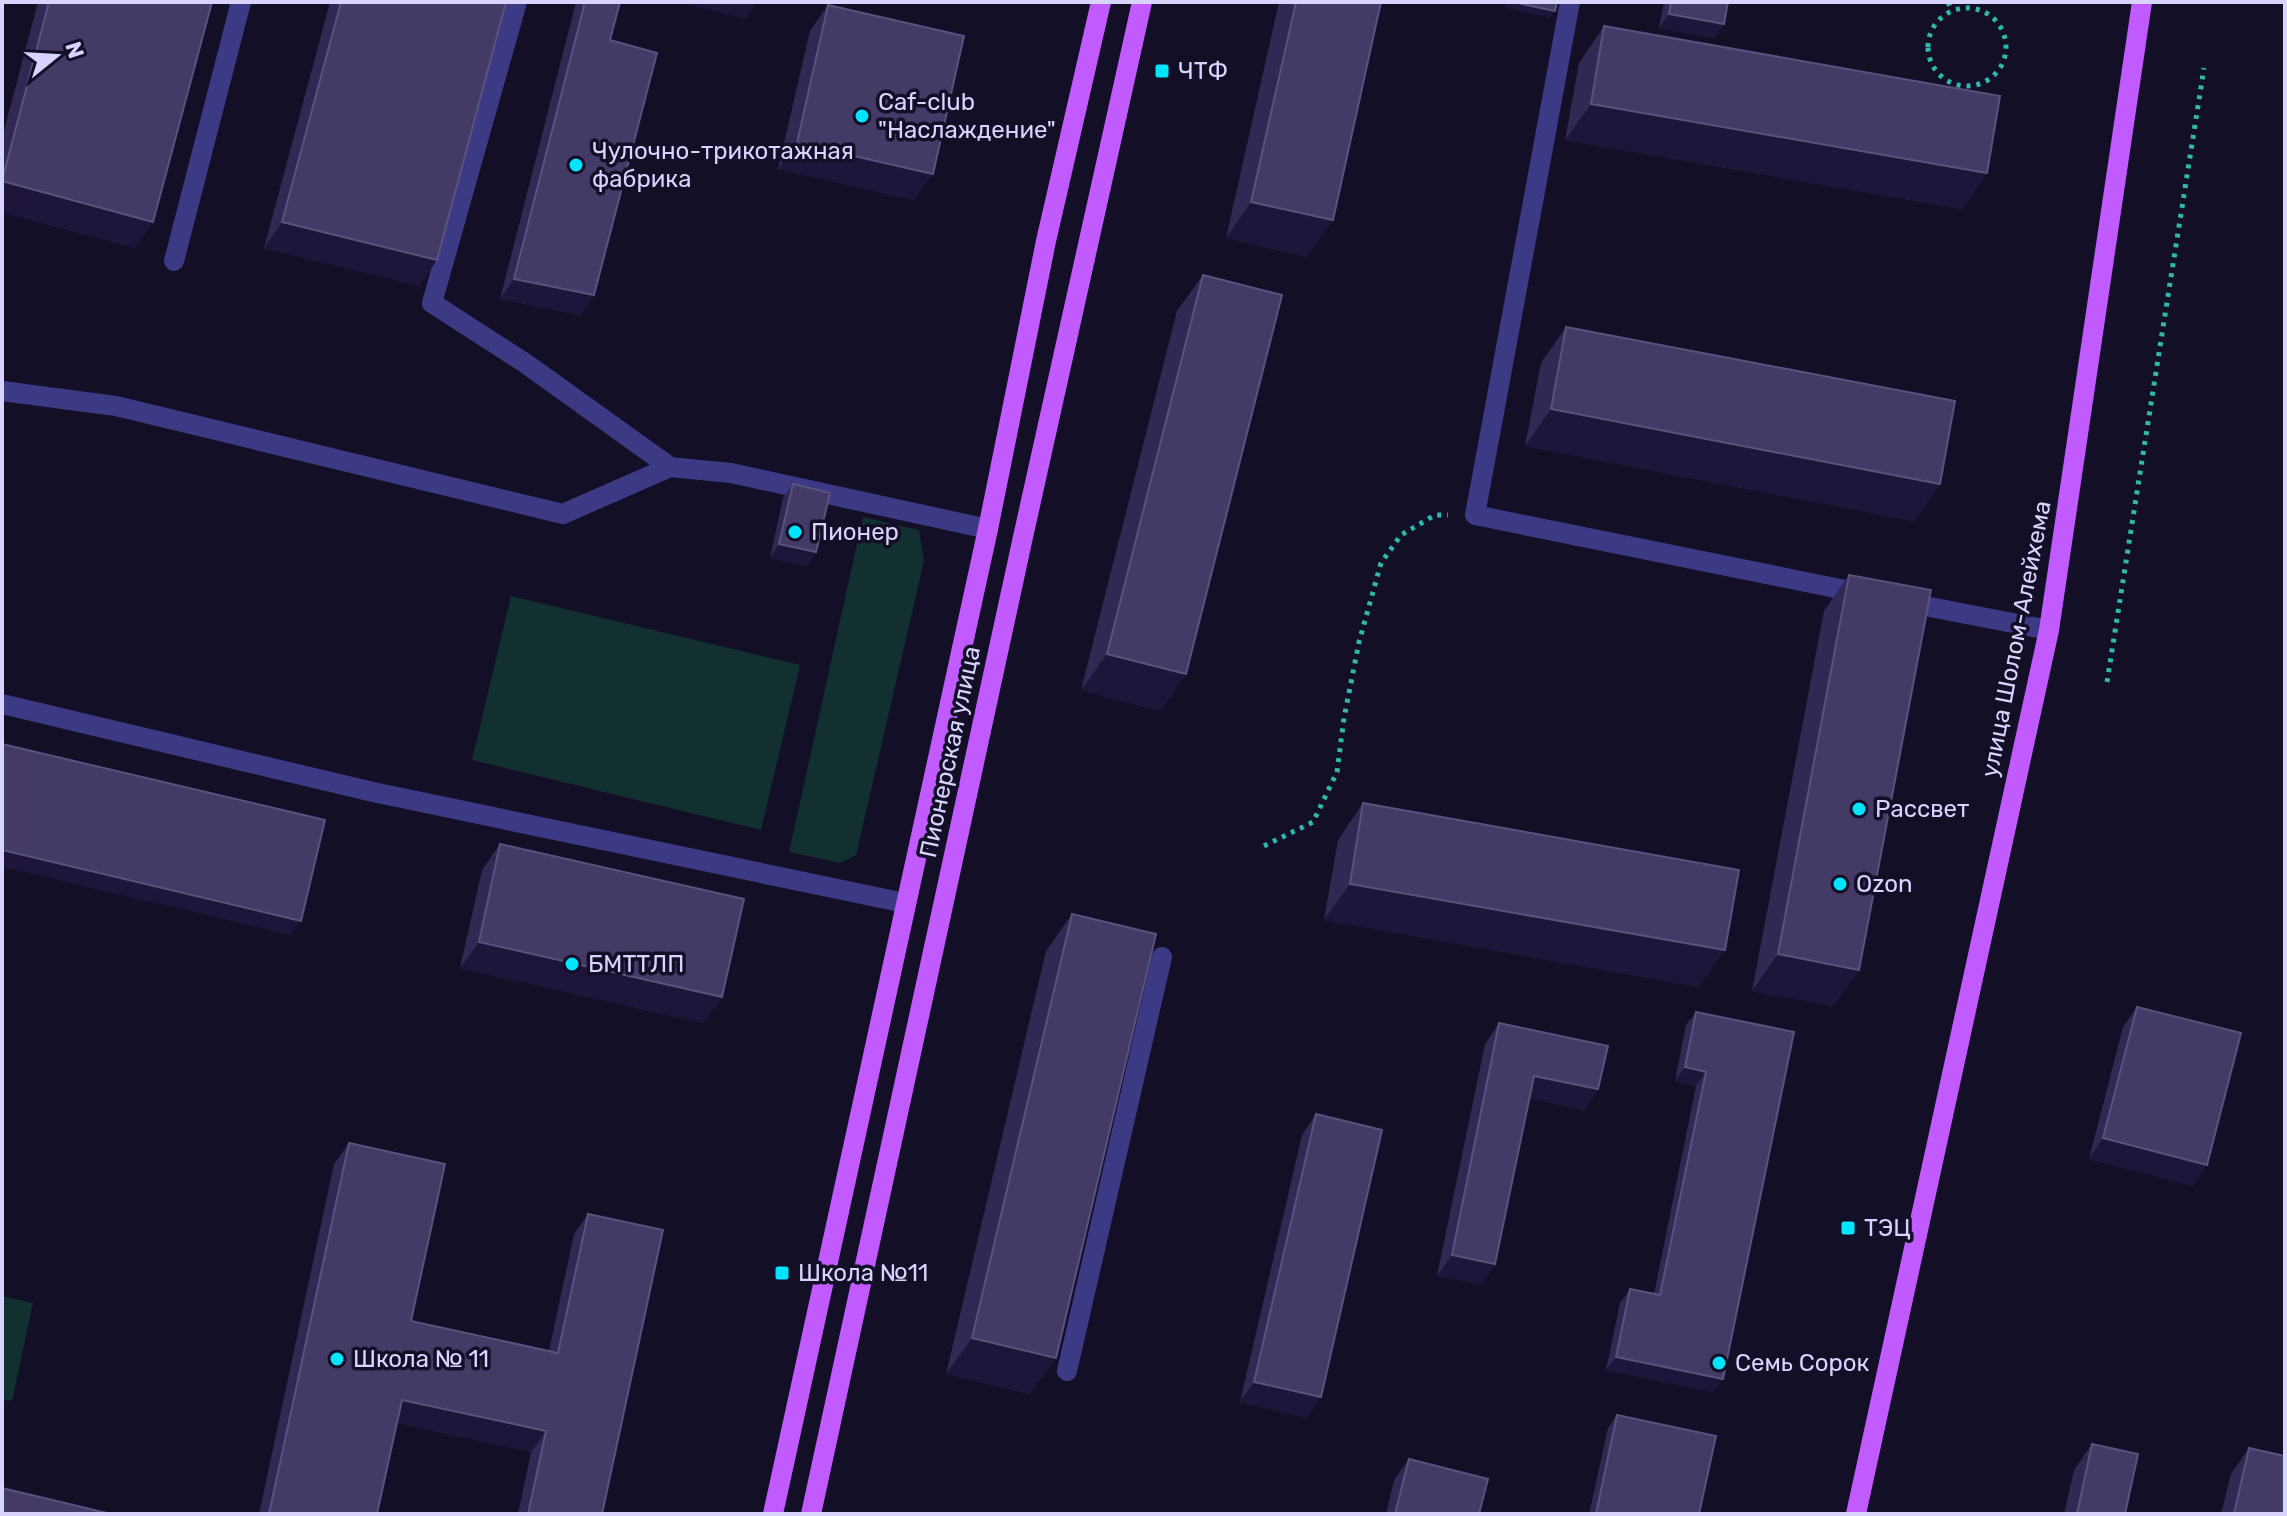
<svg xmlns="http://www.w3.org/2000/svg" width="2287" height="1516" font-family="Rubik,sans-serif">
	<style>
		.green { fill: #12302f }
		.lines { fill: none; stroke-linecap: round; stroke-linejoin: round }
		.path { stroke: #2fb8b0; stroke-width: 5; stroke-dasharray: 4 6; stroke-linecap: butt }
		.minor { stroke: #3d3a85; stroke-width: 20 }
		.major { stroke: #c25bff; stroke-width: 20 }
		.wall { fill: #312854 }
		.shaded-wall { fill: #1d163a }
		.building { fill: #433a66; stroke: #5a527e; stroke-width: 2 }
		.poi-dot { fill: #00e5ff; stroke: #130f26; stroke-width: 3 }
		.labels { text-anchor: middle; stroke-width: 7; stroke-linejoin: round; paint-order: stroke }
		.poi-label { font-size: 24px; fill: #d9d4ff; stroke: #130f26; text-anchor: start }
		.street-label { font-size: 24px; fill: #d9d4ff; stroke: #130f26 }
	</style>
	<rect width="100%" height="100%" fill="#130f26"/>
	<!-- green -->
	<path class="green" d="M863,517L919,530L924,561L856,855L840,863L789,852Z
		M511,596L800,665L761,830L472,760Z
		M2,1296L33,1303L12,1401L2,1399Z"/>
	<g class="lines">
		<!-- path -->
		<path class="path" d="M1948,2L1951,9
			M1928 47a39 39 0 1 1 78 0a39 39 0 1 1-78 0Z
			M2107,682L2204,68
			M1264,846L1313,822L1337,772L1344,718L1359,642L1381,563L1401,535L1435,515H1448"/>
		<!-- minor -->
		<path class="minor" d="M517,2L432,303L525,363L670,467
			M1570,2L1475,515L1865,594
			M174,261L241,2
			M2,391L116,406L563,514L670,467L731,473L988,529
			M1904,602L2049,630
			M2,704L373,792L905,903
			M1067,1371L1162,957"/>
		<!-- major -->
		<path class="major" d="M773,1514L988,529L1046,241L1101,2
			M811,1514L1023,537L1142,2
			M1856,1514L2049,630L2142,2"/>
	</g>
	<!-- wall -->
	<path class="wall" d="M38,2H212L135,248L2,212V138Z
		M330,2H506L419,286L264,248Z
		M576,2H620L610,40L594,295L580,315L500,299Z
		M1279,2H1381L1307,257L1226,238Z
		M1664,2H1728L1724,24L1714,38L1659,28Z
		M828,5L914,200L778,169L810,31Z
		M1604,26L1987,173L1962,209L1565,140L1579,63Z
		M1203,275L1161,711L1081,690L1177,311Z
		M1566,327L1940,484L1914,521L1525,446L1541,363Z
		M793,484L816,552L807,566L770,558L783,498Z
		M1849,575L1859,970L1833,1006L1752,991L1824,611Z
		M1363,803L1699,987L1324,920L1338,840Z
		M500,844L722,997L703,1023L460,968L482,870Z
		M1072,914L1030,1394L946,1374L1046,951Z
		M2137,1007L2193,1186L2089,1159L2123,1027Z
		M1696,1012L1794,1032L1713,1392L1606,1370L1620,1303L1630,1289L1654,1294L1696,1086L1675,1081L1686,1025Z
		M1499,1023L1598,1089L1584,1110L1529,1098L1495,1264L1481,1284L1437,1276L1485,1044Z
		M1316,1114L1307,1418L1240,1402L1302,1135Z
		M349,1143L411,1321L549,1351L574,1234L588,1214L602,1514H518L531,1452L397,1423L377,1514H259L334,1164Z
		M1617,1415L1699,1514H1589L1608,1428Z
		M2092,1444L2125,1514H2064L2074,1470Z
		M2249,1448L2285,1514H2221L2231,1474Z
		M1409,1459L1479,1514H1386L1394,1480Z"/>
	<!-- shaded-wall -->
	<path class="shaded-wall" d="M680,2H756L745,19Z
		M1508,2H1513L1555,11L1550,18L1504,8Z
		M1669,14L1724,24L1714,38L1659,28Z
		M1591,104L1987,173L1962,209L1565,140Z
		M797,143L933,174L914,200L778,169Z
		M2,181L153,222L135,248L2,212Z
		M1251,202L1333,220L1307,257L1226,238Z
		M282,222L437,260L419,286L264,248Z
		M514,279L594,295L580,315L500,299Z
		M1551,409L1940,484L1914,521L1525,446Z
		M779,544L816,552L807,566L770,558Z
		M1107,654L1186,674L1161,711L1081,690Z
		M2,850L301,921L291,935L2,867Z
		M1350,884L1725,950L1699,987L1324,920Z
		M479,942L722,997L703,1023L460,968Z
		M1778,954L1859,970L1833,1006L1752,991Z
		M1685,1067L1706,1072L1696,1086L1675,1081Z
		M1534,1076L1598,1089L1584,1110L1519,1096Z
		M2103,1138L2207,1165L2193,1186L2089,1159Z
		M1452,1255L1495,1264L1481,1284L1437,1276Z
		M972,1338L1056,1358L1030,1394L946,1374Z
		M1616,1357L1723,1379L1713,1392L1606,1370Z
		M1254,1382L1321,1397L1307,1418L1240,1402Z
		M402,1400L546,1431L531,1452L388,1421Z"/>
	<!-- building -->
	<path class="building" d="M49,2H212L153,222L2,181Z
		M341,2H506L437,260L282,222Z
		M585,2H620L610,40L657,53L594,295L514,279Z
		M1296,2H1381L1333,220L1251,202Z
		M1513,2H1557L1555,11Z
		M1671,2H1728L1724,24L1669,14Z
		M828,5L964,36L933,174L797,143Z
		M1604,26L2000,96L1987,173L1591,104Z
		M1203,275L1282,295L1186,674L1107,654Z
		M1566,327L1955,401L1940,484L1551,409Z
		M793,484L830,493L816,552L779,544Z
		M1849,575L1931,590L1859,970L1778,954Z
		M2,744L325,820L301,921L2,850Z
		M1363,803L1739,870L1725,950L1350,884Z
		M500,844L744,899L722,997L479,942Z
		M1072,914L1156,934L1056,1358L972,1338Z
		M2137,1007L2241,1033L2207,1165L2103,1138Z
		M1696,1012L1794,1032L1723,1379L1616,1357L1630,1289L1660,1295L1706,1072L1685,1067Z
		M1499,1023L1608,1046L1598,1089L1534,1076L1495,1264L1452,1255Z
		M1316,1114L1382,1130L1321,1397L1254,1382Z
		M349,1143L445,1164L411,1321L558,1353L588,1214L663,1230L602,1514H528L546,1431L402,1400L377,1514H269Z
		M1617,1415L1716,1436L1699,1514H1596Z
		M2092,1444L2138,1454L2125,1514H2077Z
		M2249,1448L2285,1456V1514H2234Z
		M1409,1459L1488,1479L1479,1514H1395Z
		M2,1488L111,1514H2Z"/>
	<!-- markers -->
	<g class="poi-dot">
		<rect x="1154" y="63" width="16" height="16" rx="4"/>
		<circle cx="862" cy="116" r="8"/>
		<circle cx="576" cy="165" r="8"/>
		<circle cx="795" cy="532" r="8"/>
		<circle cx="1859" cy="809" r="8"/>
		<circle cx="1840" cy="884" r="8"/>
		<circle cx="572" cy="964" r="8"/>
		<rect x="1840" y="1220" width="16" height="16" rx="4"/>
		<rect x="774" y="1265" width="16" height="16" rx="4"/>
		<circle cx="337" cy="1359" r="8"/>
		<circle cx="1719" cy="1363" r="8"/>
	</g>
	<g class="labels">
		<!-- poi labels -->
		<g class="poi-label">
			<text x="1178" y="79">ЧТФ</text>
			<text x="878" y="110">Caf-club<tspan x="878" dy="28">"Наслаждение"</tspan></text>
			<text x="592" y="159">Чулочно-трикотажная<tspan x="592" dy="28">фабрика</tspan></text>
			<text x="811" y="540">Пионер</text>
			<text x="1875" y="817">Рассвет</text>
			<text x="1856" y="892">Ozon</text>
			<text x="588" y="972">БМТТЛП</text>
			<text x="1864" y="1236">ТЭЦ</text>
			<text x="798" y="1281">Школа №11</text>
			<text x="353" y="1367">Школа № 11</text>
			<text x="1735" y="1371">Семь Сорок</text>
		</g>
		<!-- street labels -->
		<g class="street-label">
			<text transform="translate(2016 639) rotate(-79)" y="8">улица Шолом-Алейхема</text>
			<text transform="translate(950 752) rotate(-78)" y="8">Пионерская улица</text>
		</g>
	</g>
	<!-- border -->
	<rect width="2287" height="1516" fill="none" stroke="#d9d4ff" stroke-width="8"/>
	<!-- north arrow -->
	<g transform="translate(56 56) rotate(72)" stroke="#130f26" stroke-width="6" paint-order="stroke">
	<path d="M0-6L14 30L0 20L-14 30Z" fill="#d9d4ff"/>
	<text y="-12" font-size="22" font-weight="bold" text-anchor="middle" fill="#d9d4ff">N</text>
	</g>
</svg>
